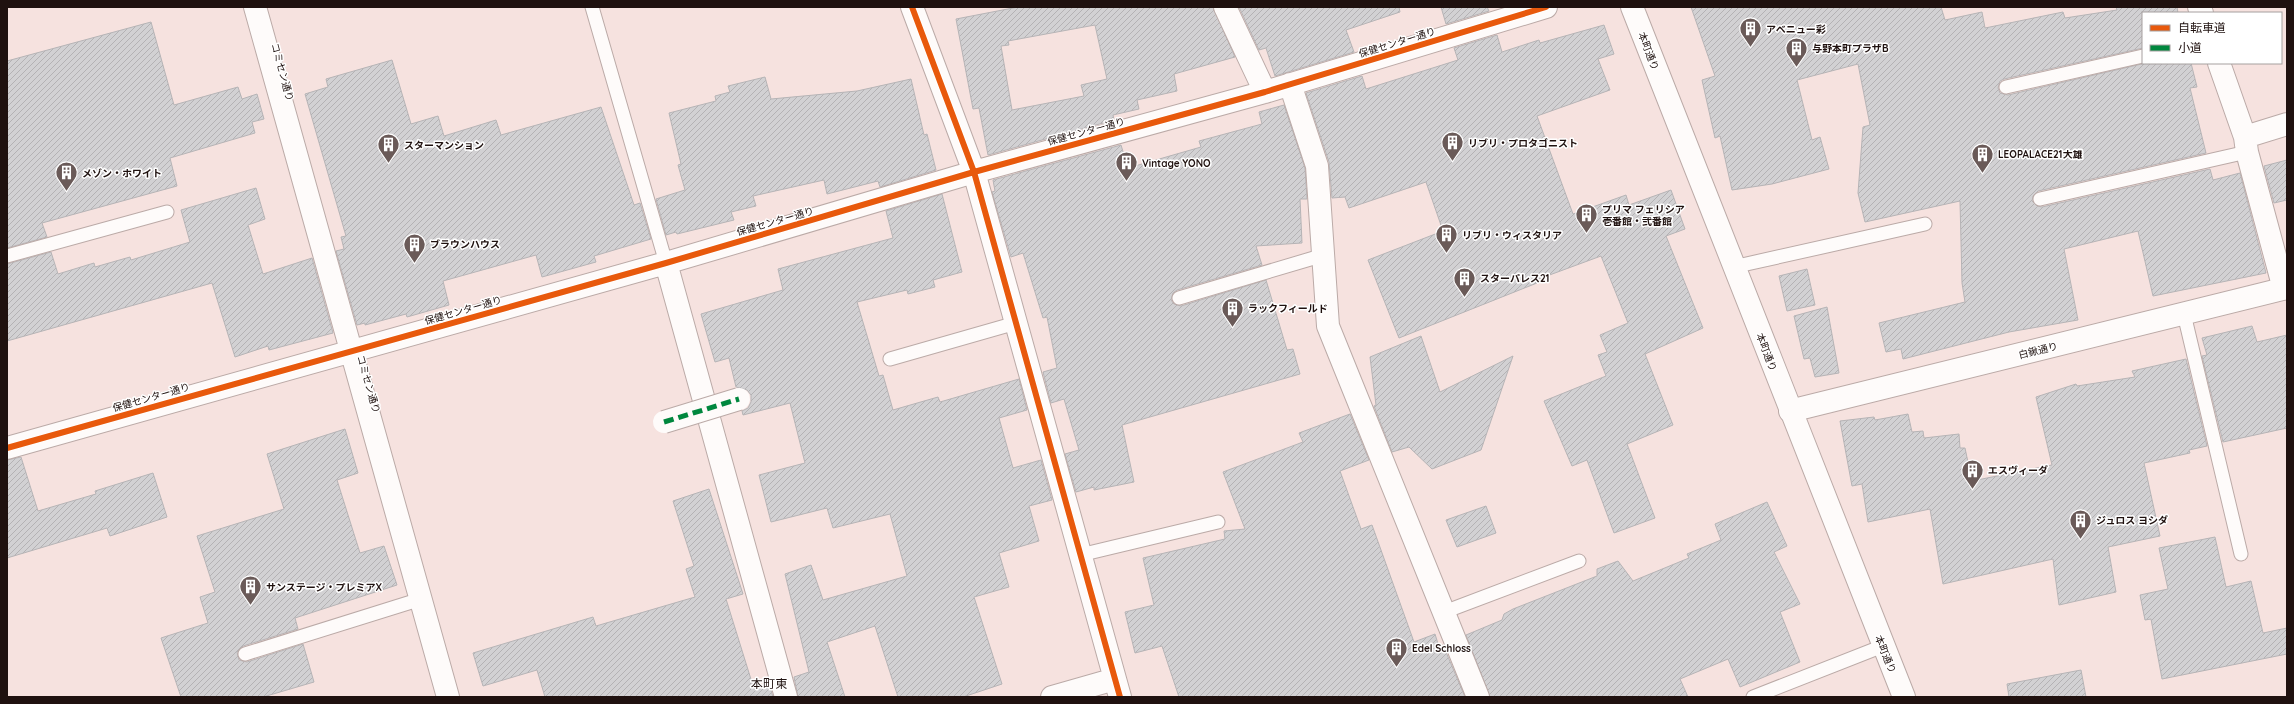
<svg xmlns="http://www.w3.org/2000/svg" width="2294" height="704" font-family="Quicksand,'Noto Sans JP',sans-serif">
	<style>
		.building { fill: url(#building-hatch); stroke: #b6b4b6; fill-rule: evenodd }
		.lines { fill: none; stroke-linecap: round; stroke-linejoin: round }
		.lane-casing { stroke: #bbaaa7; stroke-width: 15 }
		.street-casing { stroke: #bbaaa7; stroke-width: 24 }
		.secondary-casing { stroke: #bbaaa7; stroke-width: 24 }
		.lane { stroke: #fefbfa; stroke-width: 13 }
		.street { stroke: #fefbfa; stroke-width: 22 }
		.secondary { stroke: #fefbfa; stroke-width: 22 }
		.street-bridge-casing { stroke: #bbaaa7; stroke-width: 24; stroke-linecap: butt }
		.street-bridge { stroke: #fefbfa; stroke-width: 22 }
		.quiet { stroke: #00873e; stroke-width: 5; stroke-dasharray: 10 5; stroke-linecap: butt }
		.cycleway-casing { stroke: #fff; stroke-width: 8 }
		.cycleway { stroke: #e8590c; stroke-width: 6 }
		.labels { text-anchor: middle; stroke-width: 3; stroke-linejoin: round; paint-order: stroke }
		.poi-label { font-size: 10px; font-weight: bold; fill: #1f110f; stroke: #fff; text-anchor: start }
		.street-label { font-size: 10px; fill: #1f110f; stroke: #fff }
		.quarter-label { font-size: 12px; fill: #1f110f; stroke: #fff }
	</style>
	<defs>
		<pattern id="building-hatch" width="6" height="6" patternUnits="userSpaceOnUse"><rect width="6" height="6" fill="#d2d1d3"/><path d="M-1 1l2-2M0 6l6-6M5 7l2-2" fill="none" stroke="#b4b2b4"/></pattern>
	</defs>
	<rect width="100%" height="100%" fill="#f6e2df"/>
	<!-- building -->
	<path class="building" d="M1018,7H1213L1235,57L1174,74L1177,91L1137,100L1139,109L1113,115L1114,120L988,155L979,108L973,109L956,19ZM1095,25L1107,79L1081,85L1084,96L1012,110L1001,46L1009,45L1008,41Z
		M1239,7H1399L1400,12L1346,30L1354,52L1275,76L1266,48L1259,50Z
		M1441,7H1487L1489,11L1446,24Z
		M1691,7H1941L1945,20L1982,12L1985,28L2063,12L2065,18L2117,10L2116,7H2177L2178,13H2143V48L2004,79L2000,81L1998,88L2000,93L2008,95L2146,63H2191L2197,87L2190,88L2206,153L2038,191L2033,196L2032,201L2037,206L2042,207L2210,169L2213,180L2240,173L2266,273L2153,296L2138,231L2064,249L2078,320L2009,332L1903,359L1901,349L1886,352L1879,323L1965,302L1962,283L1960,201L1865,222L1858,193L1863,127L1870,125L1858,64L1797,80L1812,140L1820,137L1829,169L1772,184L1732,190L1720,136L1715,138L1702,80L1715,76Z
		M151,22L174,105L238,87L242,99L257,94L264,119L252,122L255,133L170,158L177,186L42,223L47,237L7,248V61Z
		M1604,25L1614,54L1598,59L1610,90L1537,116L1573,214L1626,195L1629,205L1671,190L1685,229L1666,236L1703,328L1645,354L1673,425L1627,444L1655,518L1614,533L1587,460L1572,466L1544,401L1606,376L1598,355L1607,352L1600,335L1628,323L1601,256L1536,280L1537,283L1399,338L1368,260L1443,231L1426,182L1349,208L1345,197L1332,198L1329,162L1306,93L1362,76L1366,89L1458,60L1454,48L1497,35L1502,52L1539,40L1540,43Z
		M392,60L411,124L438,116L444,136L496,120L501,135L601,107L634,205L640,203L651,239L594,256L596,262L542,277L536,255L443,281L449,305L407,317L406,314L365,325V323L357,325L336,251L344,249L341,237L346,236L305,94L328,87L326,79Z
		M765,77L771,99L857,91L911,79L924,135L927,134L936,170L880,187L878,181L827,194L824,180L753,196L756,206L731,212L734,220L677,234L676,232L666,235L656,199L685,190L678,165L681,164L669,113L716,101L715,96L730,92L728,86Z
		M1284,105L1305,168L1307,199H1300L1302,243L1256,246L1262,265L1177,290L1173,293L1171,300L1174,304L1181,306L1266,280L1287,350L1293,349L1300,374L1122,425L1134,482L1094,490V487L1076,492L1065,454L1079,450L1064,399L1051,403L1043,372L1057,368L1047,317L1043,318L1023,253L1011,257L992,192L995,191L993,180L1121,145L1128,168L1201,147L1199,141L1262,124L1259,112Z
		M2287,160V200L2274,203L2264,166Z
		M256,188L265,219L248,225L263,274L312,258L333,333L269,350L268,346L235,357L212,283L7,341V264L51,252L58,274L94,263L95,267L130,257L131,260L190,242L181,210Z
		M942,194L962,272L933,280L935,287L908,294L907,290L857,302L879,376L883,375L893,410L938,397L940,402L1019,379L1027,410L999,418L1013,468L1041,460L1052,500L1029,506L1039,541L999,553L1009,587L974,597L1002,684L963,697H898L875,626L827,642L845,697H798L794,677L809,672L785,574L811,565L823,600L907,576L890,514L833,528L827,508L771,522L759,475L805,463L790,403L743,415L742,411L748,408L751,402V395L747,390L736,387L729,358L715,362L701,314L783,290L778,269L893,238L886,211Z
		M1807,269L1815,305L1787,311L1779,276Z
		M1827,307L1839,373L1815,377L1810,358L1804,359L1794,316Z
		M2252,326L2257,342L2287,335V428L2223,442L2202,356L2207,355L2202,338Z
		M1421,336L1440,392L1513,356L1481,450L1432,469L1409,447L1392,452L1374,406L1376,405L1370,357Z
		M2186,359L2207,446L2189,450L2190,453L2144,463L2160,536L2108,547L2116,592L2059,605L2053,559L1943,584L1930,509L1868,522L1862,484L1852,486L1840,421L1874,417L1875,420L1908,414L1912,432L1923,431L1924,438L1959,434L1960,448H1965L1972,481L2052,465L2036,397L2076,384L2077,386L2135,377L2132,371Z
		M1350,414L1369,460L1340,471L1361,529L1372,525L1414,642L1435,634L1439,647L1443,645L1465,697H1179L1162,646L1135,653L1125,612L1154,605L1143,558L1225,539L1224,531L1245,529L1223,472L1303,442L1299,433Z
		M345,429L358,473L337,480L360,553L384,546L397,585L295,618L298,629L243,646L237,652L239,660L247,662L303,644L314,682L263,697H181L161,638L208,623L200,597L215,592L197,536L284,509L267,454Z
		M21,457L38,511L96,494L95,491L153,473L167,517L110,536L107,528L7,558V460Z
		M709,489L743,594L726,599L754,689L769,684L773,697H545L537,670L483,686L473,653L593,617L596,626L695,597L686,569L694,566L673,501Z
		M1767,502L1787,546L1774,552L1800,604L1780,612L1800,662L1740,687L1728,659L1680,679L1688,697H1490L1466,635L1502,620L1504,614L1513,609L1597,576V569L1618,561L1633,581L1689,558L1687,554L1721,540L1715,524Z
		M1486,506L1496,533L1457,547L1446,520Z
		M2215,537L2226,587L2251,581L2263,633L2287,628V654L2162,679L2151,619L2145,620L2140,595L2168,589L2159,548Z
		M2081,670L2086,697H2009L2007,684Z"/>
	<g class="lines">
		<defs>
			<path id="lane" d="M592,7L666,263
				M2006,87L2143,56
				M2040,199L2247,152
				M7,256L167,212
				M1733,267L1925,224
				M1179,298L1324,255
				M2184,314L2241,554
				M890,359L1016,323
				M1080,555L1218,522
				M1444,612L1579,561
				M245,654L421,599
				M1753,697L1883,646"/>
			<path id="street" d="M255,7L448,697
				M912,7L974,172L1120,697
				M1225,7L1265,92
				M2199,7L2202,13
				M2219,63L2245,137L2247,152L2284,289
				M1290,84L1317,166L1328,326L1478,697
				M2245,137L2287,124
				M666,263L786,697
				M1790,411L2287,288
				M7,448L666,263L974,172L1265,92L1546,7
				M1052,697L1115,679"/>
			<path id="secondary" d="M1632,7L1904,697"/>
		</defs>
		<!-- lane casing -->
		<use href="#lane" class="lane-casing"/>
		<!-- street casing -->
		<use href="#street" class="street-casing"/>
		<!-- secondary casing -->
		<use href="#secondary" class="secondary-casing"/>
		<!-- lane -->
		<use href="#lane" class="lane"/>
		<!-- street -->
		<use href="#street" class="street"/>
		<!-- secondary -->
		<use href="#secondary" class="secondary"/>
		<defs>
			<path id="street-bridge" d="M664,422L739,399"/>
		</defs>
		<!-- street-bridge casing -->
		<use href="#street-bridge" class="street-bridge-casing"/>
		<!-- street-bridge -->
		<use href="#street-bridge" class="street-bridge"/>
		<!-- quiet -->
		<path class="quiet" d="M664,422L739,399"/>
		<defs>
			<path id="cycleway" d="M912,7L974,172L1120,697
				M7,448L666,263L974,172L1265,92L1546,7"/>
		</defs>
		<!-- cycleway casing -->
		<use href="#cycleway" class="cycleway-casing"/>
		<!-- cycleway -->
		<use href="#cycleway" class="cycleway"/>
	</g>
	<!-- icons -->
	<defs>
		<symbol id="building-pin" viewBox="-11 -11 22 30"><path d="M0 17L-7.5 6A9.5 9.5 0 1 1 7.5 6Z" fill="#6a5a58" stroke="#fff"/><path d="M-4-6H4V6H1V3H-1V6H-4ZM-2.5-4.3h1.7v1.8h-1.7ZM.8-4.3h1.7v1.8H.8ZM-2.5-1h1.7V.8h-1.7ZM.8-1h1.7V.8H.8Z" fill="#fff"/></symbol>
	</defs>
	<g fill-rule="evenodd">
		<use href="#building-pin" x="1738" y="16" width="25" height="34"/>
		<use href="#building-pin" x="1784" y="36" width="25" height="34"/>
		<use href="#building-pin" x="1440" y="130" width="25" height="34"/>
		<use href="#building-pin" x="376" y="132" width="25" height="34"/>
		<use href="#building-pin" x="1970" y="142" width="25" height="34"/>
		<use href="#building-pin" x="1114" y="150" width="25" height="34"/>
		<use href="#building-pin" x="54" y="160" width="25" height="34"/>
		<use href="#building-pin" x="1574" y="202" width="25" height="34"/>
		<use href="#building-pin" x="1434" y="222" width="25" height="34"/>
		<use href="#building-pin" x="402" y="232" width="25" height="34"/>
		<use href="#building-pin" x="1452" y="266" width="25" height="34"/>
		<use href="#building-pin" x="1220" y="296" width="25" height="34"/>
		<use href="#building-pin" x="1960" y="458" width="25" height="34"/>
		<use href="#building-pin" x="2068" y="508" width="25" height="34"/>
		<use href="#building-pin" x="238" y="574" width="25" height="34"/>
		<use href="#building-pin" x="1384" y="636" width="25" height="34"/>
	</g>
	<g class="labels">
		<!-- poi labels -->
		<g class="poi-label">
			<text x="1766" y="33">アベニュー彩</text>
			<text x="1812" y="52">与野本町プラザB</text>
			<text x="1468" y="147">リブリ・プロタゴニスト</text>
			<text x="404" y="149">スターマンション</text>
			<text x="1998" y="158">LEOPALACE21大雄</text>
			<text x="1142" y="167">Vintage YONO</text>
			<text x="82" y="177">メゾン・ホワイト</text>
			<text x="1602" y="213">プリマ フェリシア<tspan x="1602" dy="12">壱番館・弐番館</tspan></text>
			<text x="1462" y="239">リブリ・ウィスタリア</text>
			<text x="430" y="248">ブラウンハウス</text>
			<text x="1480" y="282">スターパレス21</text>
			<text x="1248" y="312">ラックフィールド</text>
			<text x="1988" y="474">エスヴィーダ</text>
			<text x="2096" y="524">ジュロス ヨシダ</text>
			<text x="266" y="591">サンステージ・プレミアX</text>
			<text x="1412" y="652">Edel Schloss</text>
		</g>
		<!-- street labels -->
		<g class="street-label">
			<text transform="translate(1397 42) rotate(-17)" y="4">保健センター通り</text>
			<text transform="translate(1649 51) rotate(69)" y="4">本町通り</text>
			<text transform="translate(283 72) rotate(75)" y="4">コミセン通り</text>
			<text transform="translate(1086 131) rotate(-15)" y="4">保健センター通り</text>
			<text transform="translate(775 221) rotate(-16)" y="4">保健センター通り</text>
			<text transform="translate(463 310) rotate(-16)" y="4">保健センター通り</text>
			<text transform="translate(2038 350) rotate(-14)" y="4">白鍬通り</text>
			<text transform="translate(1767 352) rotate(69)" y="4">本町通り</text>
			<text transform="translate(369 384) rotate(74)" y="4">コミセン通り</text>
			<text transform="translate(151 397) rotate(-16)" y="4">保健センター通り</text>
			<text transform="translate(1886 654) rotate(68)" y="4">本町通り</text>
		</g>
		<!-- quarter labels -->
		<g class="quarter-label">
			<text x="769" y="688">本町東</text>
		</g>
	</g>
	<!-- border -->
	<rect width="2294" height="704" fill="none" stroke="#1f110f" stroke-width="16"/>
	<!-- legend -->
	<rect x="2142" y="12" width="140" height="52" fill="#ffffff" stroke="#a5a09f"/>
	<rect x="2150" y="25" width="20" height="6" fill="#e8590c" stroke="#a5a09f"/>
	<text x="2178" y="32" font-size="12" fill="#1f110f">自転車道</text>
	<rect x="2150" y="45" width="20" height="6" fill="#00873e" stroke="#a5a09f"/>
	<text x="2178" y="52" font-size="12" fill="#1f110f">小道</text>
</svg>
